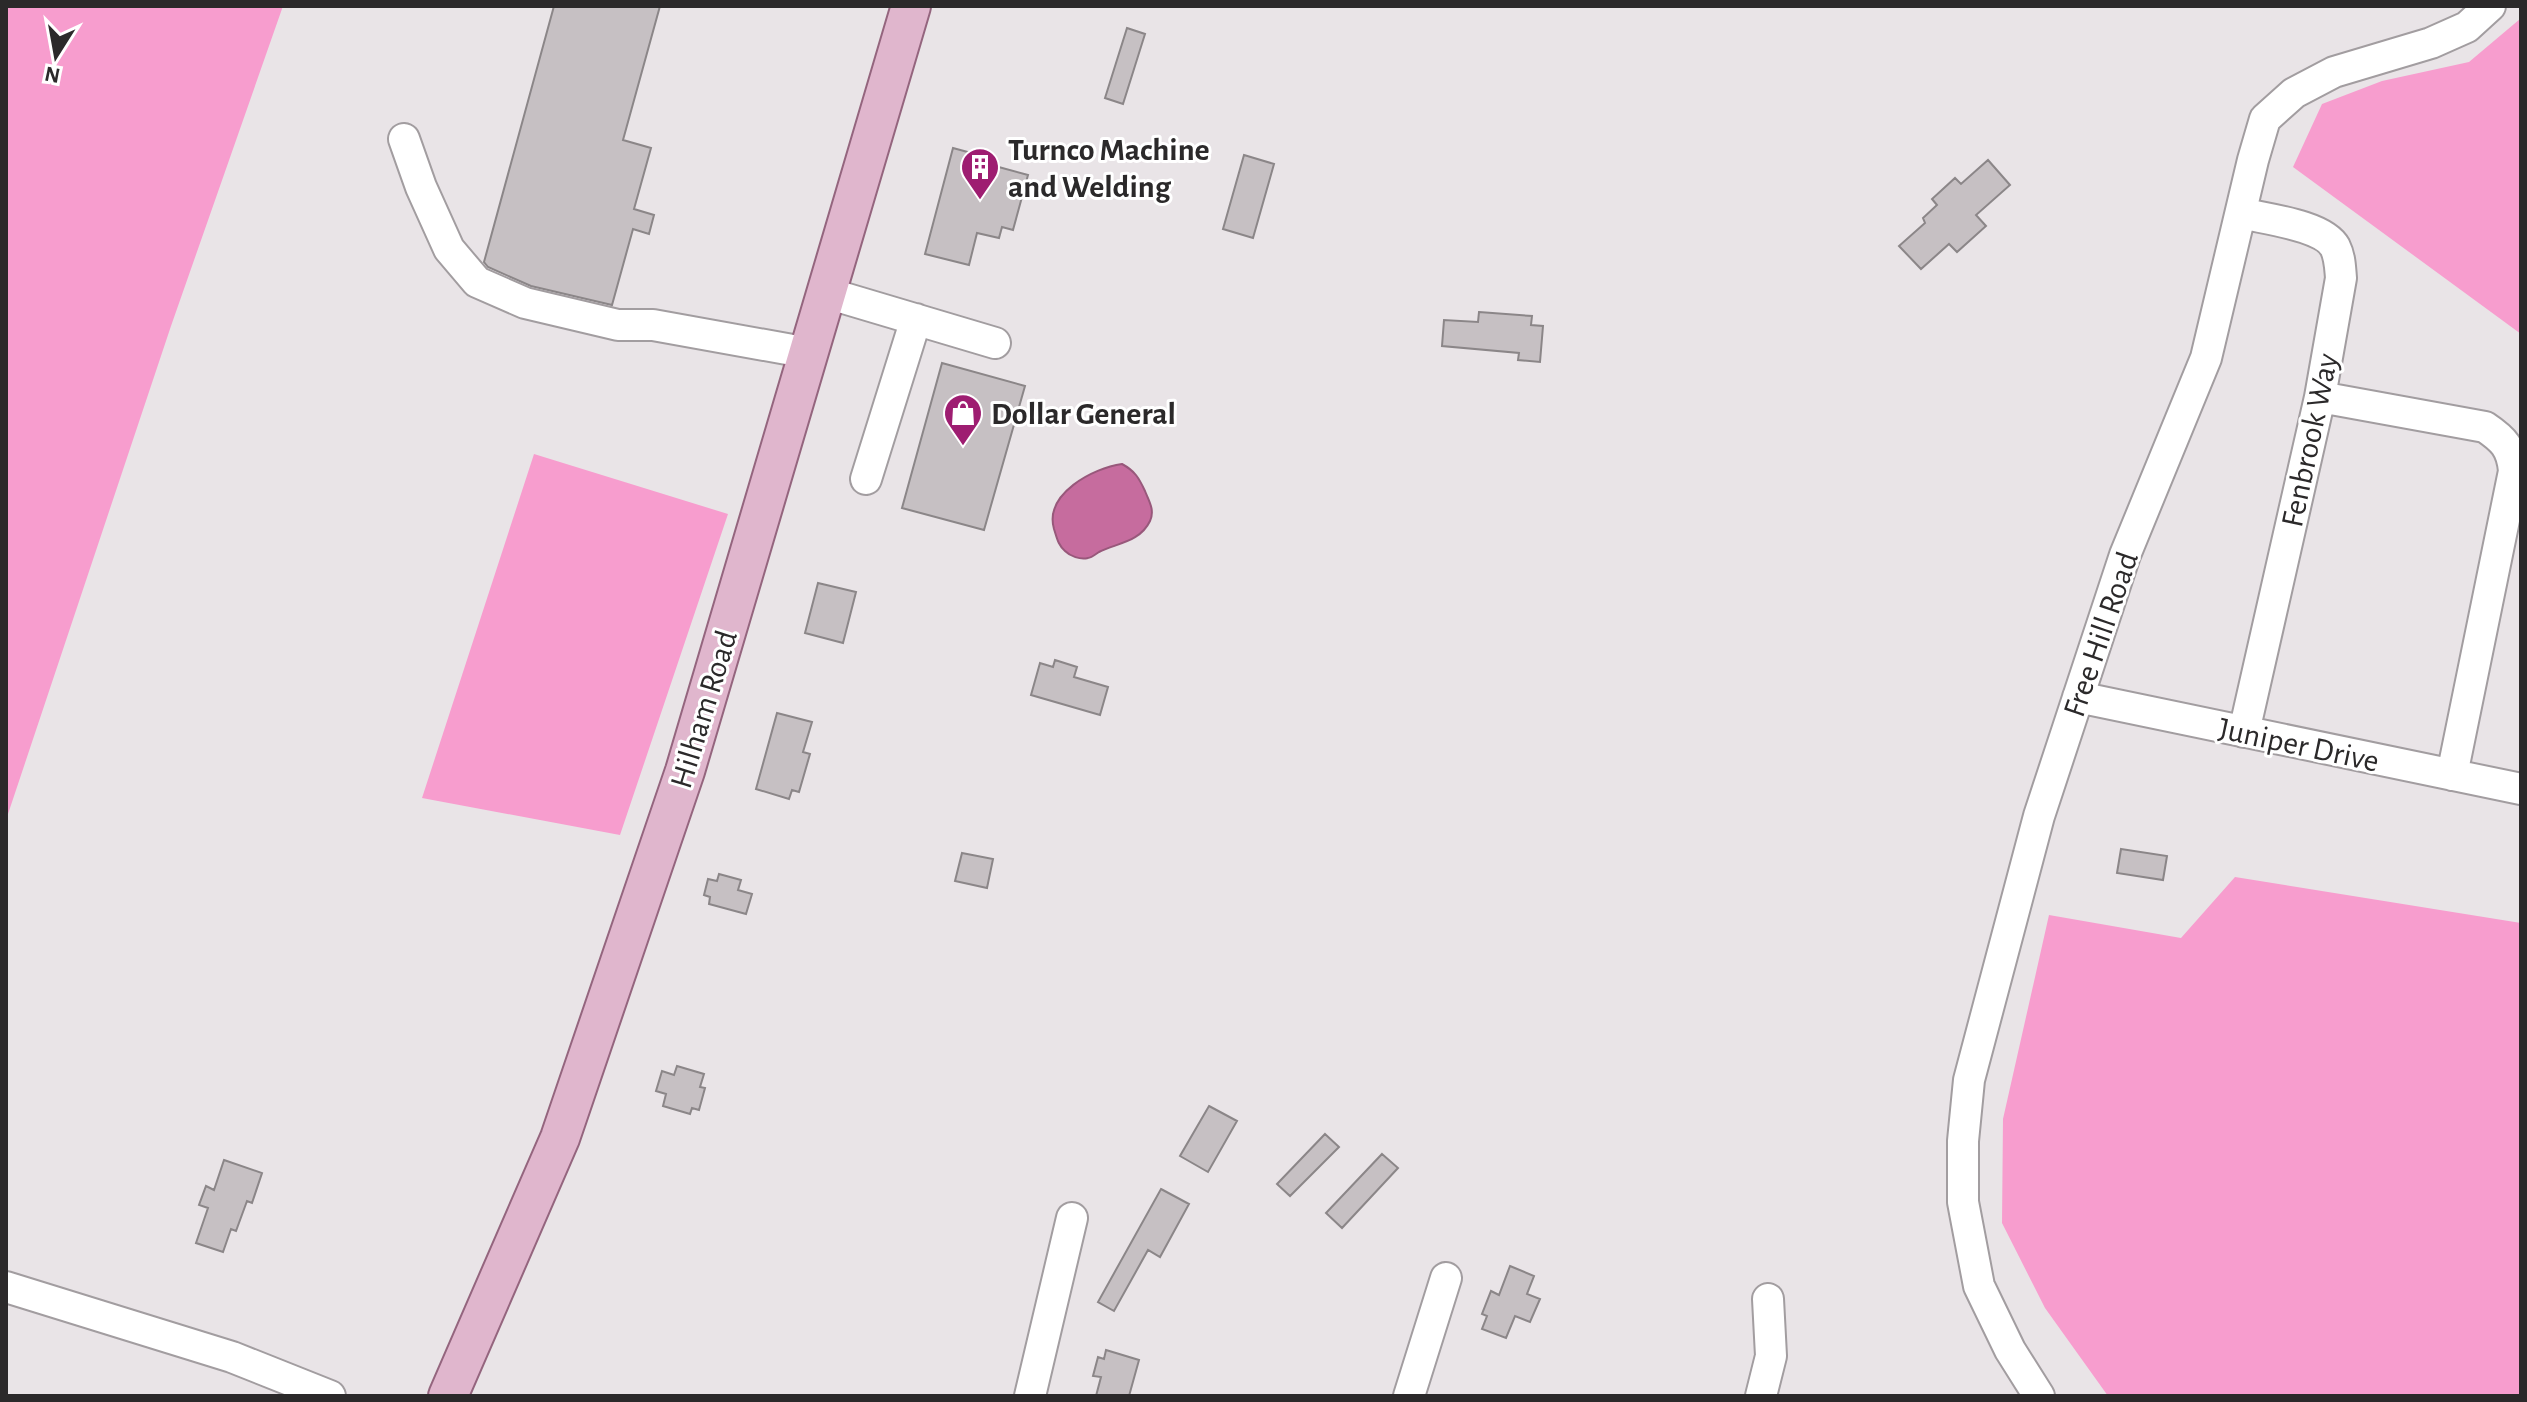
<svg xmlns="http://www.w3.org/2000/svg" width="2527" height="1402" font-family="'Alegreya Sans',sans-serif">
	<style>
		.green { fill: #f79dce }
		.water { fill: #c66c9e; stroke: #98587b; stroke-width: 2 }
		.building { fill: #c6c0c3; stroke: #8b8688; stroke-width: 2 }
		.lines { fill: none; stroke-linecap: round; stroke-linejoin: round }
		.minor-casing { stroke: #a29da0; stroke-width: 34 }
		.major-casing { stroke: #94657e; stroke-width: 42 }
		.minor { stroke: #fff; stroke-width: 30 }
		.major { stroke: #e0b6cd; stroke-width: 38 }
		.labels { text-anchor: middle; stroke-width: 6; stroke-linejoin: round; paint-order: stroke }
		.poi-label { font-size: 32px; font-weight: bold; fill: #2b292a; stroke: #fff; text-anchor: start }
		.street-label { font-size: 32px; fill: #2b292a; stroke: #fff }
	</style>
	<rect width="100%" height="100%" fill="#e9e4e7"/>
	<!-- green -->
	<path class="green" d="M6,6H283L171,326L6,820Z
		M2521,15V334L2293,167L2322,104L2382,81L2469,62L2520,19Z
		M534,454L728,514L620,835L422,798Z
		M2235,877L2521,923V1396H2108L2045,1308L2002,1223L2003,1119L2049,915L2181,938Z"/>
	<!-- water -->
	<path class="water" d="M1122,464C1135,471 1139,478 1145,491C1149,501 1155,510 1150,521C1140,542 1117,543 1099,552C1096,554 1091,558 1088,558C1080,560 1070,556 1065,551C1058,545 1057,538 1054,529C1044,494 1093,468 1122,464Z"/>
	<!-- building -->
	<path class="building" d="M554,6H660L623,140L651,148L634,209L654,215L649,234L633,229L612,305L531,286L488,267L484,262Z
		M1127,28L1145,34L1123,104L1105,98Z
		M953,148L997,160L995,166L1028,175L1013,230L1002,227L999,238L977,233L969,265L925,254Z
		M1244,155L1274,164L1253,238L1223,229Z
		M1988,160L2010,185L1976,215L1986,226L1957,252L1949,244L1921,269L1899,246L1925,223L1923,218L1937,205L1932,199L1955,178L1961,184Z
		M1479,312L1532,316L1531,325L1543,326L1540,362L1518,360L1519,353L1442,346L1444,320L1478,322Z
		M942,363L1025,386L984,530L902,508Z
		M818,583L856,592L843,643L805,633Z
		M1055,660L1077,667L1074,677L1108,687L1100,715L1031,695L1040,663L1053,667Z
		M777,713L812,722L803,752L810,754L799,792L792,790L789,799L756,789Z
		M2121,849L2167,856L2163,880L2117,873Z
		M962,853L993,859L987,888L955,881Z
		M719,874L741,880L738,890L752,894L746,914L709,904L710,897L704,895L708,879L717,881Z
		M677,1066L704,1074L700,1087L705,1088L699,1110L692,1108L690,1114L663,1106L666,1094L656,1091L662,1071L674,1075Z
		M1209,1106L1237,1121L1208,1172L1180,1156Z
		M1325,1134L1339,1147L1290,1196L1277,1184Z
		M1382,1154L1398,1168L1342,1228L1326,1213Z
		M224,1160L262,1173L252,1203L247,1201L236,1231L231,1229L223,1252L196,1243L208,1208L199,1205L206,1186L214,1190Z
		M1161,1189L1189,1204L1160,1257L1148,1250L1114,1311L1098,1302Z
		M1510,1266L1534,1276L1527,1294L1540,1299L1530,1322L1515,1316L1506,1338L1482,1329L1487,1316L1482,1314L1491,1291L1499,1295Z
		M1106,1350L1139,1360L1129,1396H1096L1101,1377L1093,1376L1098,1357L1104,1359Z"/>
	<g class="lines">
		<defs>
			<path id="minor" d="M404,139L421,187L449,249L477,282L525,303L618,325H653L809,353
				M2241,213C2265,219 2323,225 2335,247C2340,257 2340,267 2341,278L2320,397L2244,732
				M827,293L995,343
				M2320,397L2485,427C2503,439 2512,448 2514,471L2452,775
				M866,479L916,319
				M2078,697L2521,789
				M6,1287L232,1357L330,1396
				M1030,1396L1072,1218
				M1409,1396L1446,1278
				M1761,1396L1771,1356L1768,1299
				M2039,1396L2010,1350L1979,1286L1963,1202V1141L1969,1080L2039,816L2125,555L2206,358L2253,160L2265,119L2294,93L2334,72L2431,43L2467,27L2490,6"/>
			<path id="major" d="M448,1396L560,1138L685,771L911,6"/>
		</defs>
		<!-- minor casing -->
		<use href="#minor" class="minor-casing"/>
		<!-- major casing -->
		<use href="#major" class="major-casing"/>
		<!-- minor -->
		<use href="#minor" class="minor"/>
		<!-- major -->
		<use href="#major" class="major"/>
	</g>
	<!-- icons -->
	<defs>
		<symbol id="building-pin" viewBox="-11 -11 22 30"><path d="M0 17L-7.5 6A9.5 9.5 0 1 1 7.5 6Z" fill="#9e1d71" stroke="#fff"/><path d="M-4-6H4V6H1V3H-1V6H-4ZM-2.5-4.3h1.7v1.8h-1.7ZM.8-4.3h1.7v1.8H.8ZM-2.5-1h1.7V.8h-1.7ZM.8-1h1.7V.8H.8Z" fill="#fff"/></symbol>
		<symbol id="shop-pin" viewBox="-11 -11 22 30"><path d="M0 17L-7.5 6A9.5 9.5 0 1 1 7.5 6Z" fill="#9e1d71" stroke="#fff"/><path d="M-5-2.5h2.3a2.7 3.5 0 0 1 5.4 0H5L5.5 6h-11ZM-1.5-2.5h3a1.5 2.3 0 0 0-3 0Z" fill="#fff"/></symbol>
	</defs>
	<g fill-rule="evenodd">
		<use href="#building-pin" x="958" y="145" width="44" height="60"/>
		<use href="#shop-pin" x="941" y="391" width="44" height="60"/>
	</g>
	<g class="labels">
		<!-- poi labels -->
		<g class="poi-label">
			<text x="1008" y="160">Turnco Machine<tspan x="1008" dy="37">and Welding</tspan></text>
			<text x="991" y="424">Dollar General</text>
		</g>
		<!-- street labels -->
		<g class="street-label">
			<text transform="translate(2309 440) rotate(-78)" y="11">Fenbrook Way</text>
			<text transform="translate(2100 634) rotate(-71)" y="11">Free Hill Road</text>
			<text transform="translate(703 709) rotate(-73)" y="11">Hilham Road</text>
			<text transform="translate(2299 744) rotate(12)" y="11">Juniper Drive</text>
		</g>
	</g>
	<!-- border -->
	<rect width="2527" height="1402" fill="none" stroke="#2b292a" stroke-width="16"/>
	<!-- north arrow -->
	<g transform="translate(56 56) rotate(191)" stroke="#ffffff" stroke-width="6" paint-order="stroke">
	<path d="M0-6L14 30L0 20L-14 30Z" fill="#2b292a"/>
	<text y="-12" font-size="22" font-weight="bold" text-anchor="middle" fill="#2b292a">N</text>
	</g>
</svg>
